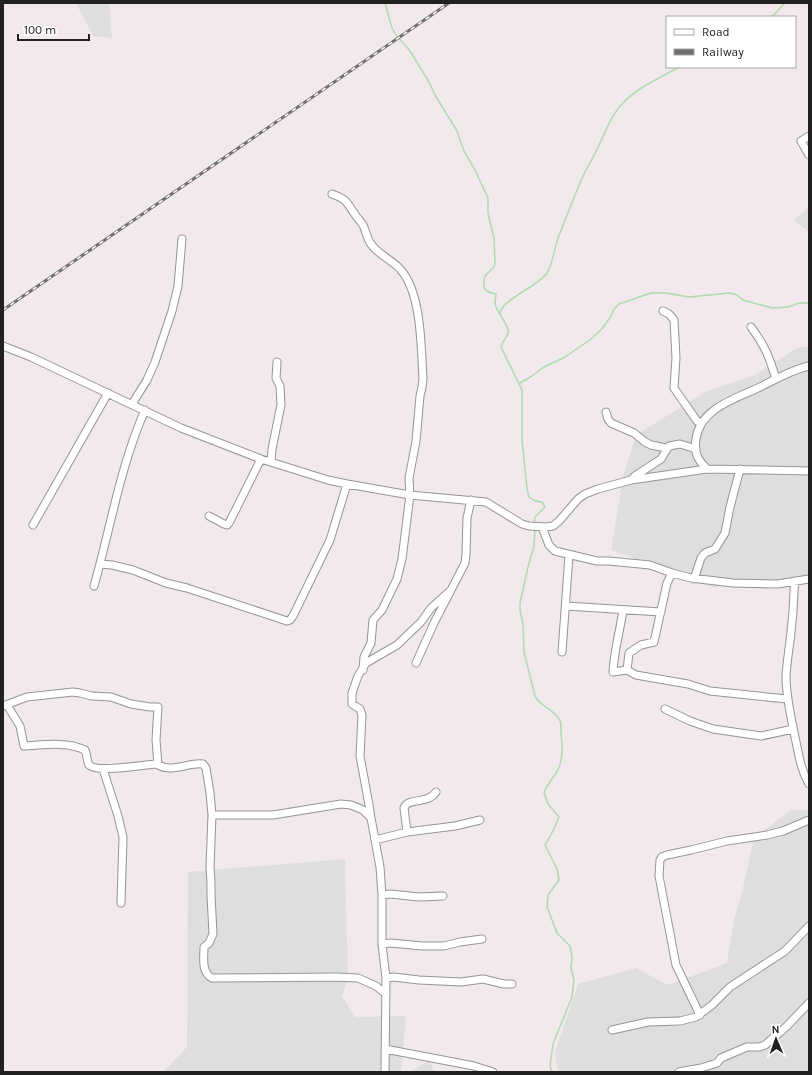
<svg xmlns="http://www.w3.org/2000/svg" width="812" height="1075" font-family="Karla,sans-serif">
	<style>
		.residential { fill: #dfdedf }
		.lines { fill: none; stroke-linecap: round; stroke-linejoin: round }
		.stream { stroke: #acdbad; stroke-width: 1.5 }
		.minor-casing { stroke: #959595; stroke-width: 9 }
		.minor { stroke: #fff; stroke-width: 7 }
		.rail-casing { stroke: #6f6f6f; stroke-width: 3 }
		.rail { stroke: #fff; stroke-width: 1.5; stroke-dasharray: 4.5; stroke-linecap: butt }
	</style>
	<rect width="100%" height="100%" fill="#f1e9ed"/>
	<!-- residential -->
	<path class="residential" d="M76,3H109L112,38L93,36Z
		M809,207V232L794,220Z
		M809,346V583L789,584L729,582L715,588L611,550L623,477L636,435L707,391L755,375L797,348Z
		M791,810H809V1072H558L555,1052L578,984L636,968L668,985L727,963L734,920L742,892L754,838Z
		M345,859L348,979L342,996L355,1017L406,1016L401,1072H163L187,1047L188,872Z
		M429,1061L435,1072H409Z"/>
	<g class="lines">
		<!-- stream -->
		<path class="stream" d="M385,3L392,28L396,35L410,51L429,82L435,95L457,131L464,151L475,170L488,198V213L494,238L495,264L493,268L485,276C482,288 484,292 496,294C496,297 495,300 495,303C496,313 510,325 508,333C507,338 502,341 501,347L522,390V440L527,489L529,497L535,501L542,502L545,507L535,517L534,523
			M772,17L785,3
			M500,314C500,300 539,286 547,273C554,261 554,246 560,233C568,213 576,191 585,172C590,163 595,154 599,145C606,131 611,115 623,103C638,87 660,78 679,67
			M520,383L532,376L544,367L565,357L591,339L602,329L611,316L614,309L619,304L651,293H666L689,297L730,293L737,295L743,300L750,302L772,308L788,307L799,303H809
			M535,529L534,546L528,567L520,603V610L523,624L524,652L535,696C542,708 553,709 559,719C562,723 561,729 561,734C563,748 563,765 554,776C550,782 547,786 544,792L548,804L559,817L553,831L545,845L557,869L559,880L548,895L547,907L557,933L570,946L572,957L571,968L574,980L572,997L553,1044L550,1066L552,1072"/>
		<defs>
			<path id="minor" d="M809,136L801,141L809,155
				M332,194C346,199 346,201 354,213C356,217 360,220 363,225C366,231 367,239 371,244C378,255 393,260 401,270C422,295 421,348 423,379L422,387L420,396L416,441L409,478L410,495L402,559L397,579L382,610L373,620L371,643L364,657L363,670
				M663,311L669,314L674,320L676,358L674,388L697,421L702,423
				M751,327C765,346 769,356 776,379
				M3,346L31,357L181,428L261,459L328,480L347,484L410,495L486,502L522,524L529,526L546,527L553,526L559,521L578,499L585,494L598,489L631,480L707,469L809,471
				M132,404L147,380L155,362L172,311L178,286L182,239
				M606,412L608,419L611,423L634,433L645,442L651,445L666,448
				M271,462L272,449L281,405L280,386L276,378L277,362
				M707,469C697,459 694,453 696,439C700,409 734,399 758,388C774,380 791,370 809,366
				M631,480L635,476L661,459L669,446L680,444L696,449
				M209,516L224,524L227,525L229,523L261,459
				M33,525L108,393
				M542,527L549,545L555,551L597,561H609L650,565L672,573L691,578L733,583L778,584L809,579
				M100,564L112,565L133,570L166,583L187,588L287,621L290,620L293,616L330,540L347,484
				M694,579L701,558L705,553L715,549L725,533L730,507L740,469
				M795,581C793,595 794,608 792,621C791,639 787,658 786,676C786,697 791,717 795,737C799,755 800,768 809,784
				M94,586C111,526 120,467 145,410
				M566,606L661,612
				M623,610C620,631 614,651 613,672L627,670L636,675L688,684L710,691L787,699
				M562,652L569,555
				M416,663L434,623L465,563L466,554L467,518L471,500
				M627,670L629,653L641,645L654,642L667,583L672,573
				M7,705L20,726L24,746C44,745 67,741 85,750C87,754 87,762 89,765C96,773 144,765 155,764L158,765
				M3,706L27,697L73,692L80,693L92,696L111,697L131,704L150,707H158L156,740L158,765C172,773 189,762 203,764L206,768L210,793L212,815L210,867L211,883V895L213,934L209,943L204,947C204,958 201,972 212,978L336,977L358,978L376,986L386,994
				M665,709L690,721L713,729L761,736L793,729
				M103,769L118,816L123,837L121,903
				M212,815H273L341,804L351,805L363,810L371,818L380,867L382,895V944L386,978L385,1072
				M371,818L369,805L360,756L362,715L360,709L352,704V693L358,676L366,663L397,645L421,622L431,608L451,590
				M407,832L404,808C408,797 427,805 436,792
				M375,840L407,832L455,826L480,820
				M382,895L390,894L419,897L443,896
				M382,944L391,943L422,946H444L460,942L482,939
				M386,978L394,977L419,980L461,982L483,979L504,984H512
				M700,1015L676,965L659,876L660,860L662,857L667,855L691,850L727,841L767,835L783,831L809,820
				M612,1030L648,1022L680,1021L696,1017L712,1005L730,987L785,951L809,926
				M385,1049L474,1066L493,1072
				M679,1072L701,1068L717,1063L721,1058L747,1047H759L765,1045L787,1026L809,1003"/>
		</defs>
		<!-- minor casing -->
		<use href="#minor" class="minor-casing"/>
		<!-- minor -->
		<use href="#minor" class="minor"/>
		<defs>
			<path id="rail" d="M3,310L449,3"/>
		</defs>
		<!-- rail casing -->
		<use href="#rail" class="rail-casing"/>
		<!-- rail -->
		<use href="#rail" class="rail"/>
	</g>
	<!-- border -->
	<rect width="812" height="1075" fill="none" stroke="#212121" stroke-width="8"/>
	<!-- legend -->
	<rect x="666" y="16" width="130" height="52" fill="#ffffff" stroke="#a6a6a6"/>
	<rect x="674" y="29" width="20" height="6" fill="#ffffff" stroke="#a6a6a6"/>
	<text x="702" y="36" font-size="12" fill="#212121">Road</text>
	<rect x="674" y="49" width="20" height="6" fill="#6f6f6f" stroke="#a6a6a6"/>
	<text x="702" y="56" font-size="12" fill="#212121">Railway</text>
	<!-- north arrow -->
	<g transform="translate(776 1039) rotate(358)" stroke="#ffffff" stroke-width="3" paint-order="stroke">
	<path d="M0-3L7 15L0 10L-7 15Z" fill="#212121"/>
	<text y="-6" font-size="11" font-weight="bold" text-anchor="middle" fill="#212121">N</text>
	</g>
	<!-- scale -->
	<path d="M18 34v6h71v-6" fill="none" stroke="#212121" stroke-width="2"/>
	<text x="24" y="34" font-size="12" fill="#212121" stroke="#ffffff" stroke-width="3" paint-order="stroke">100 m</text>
</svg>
